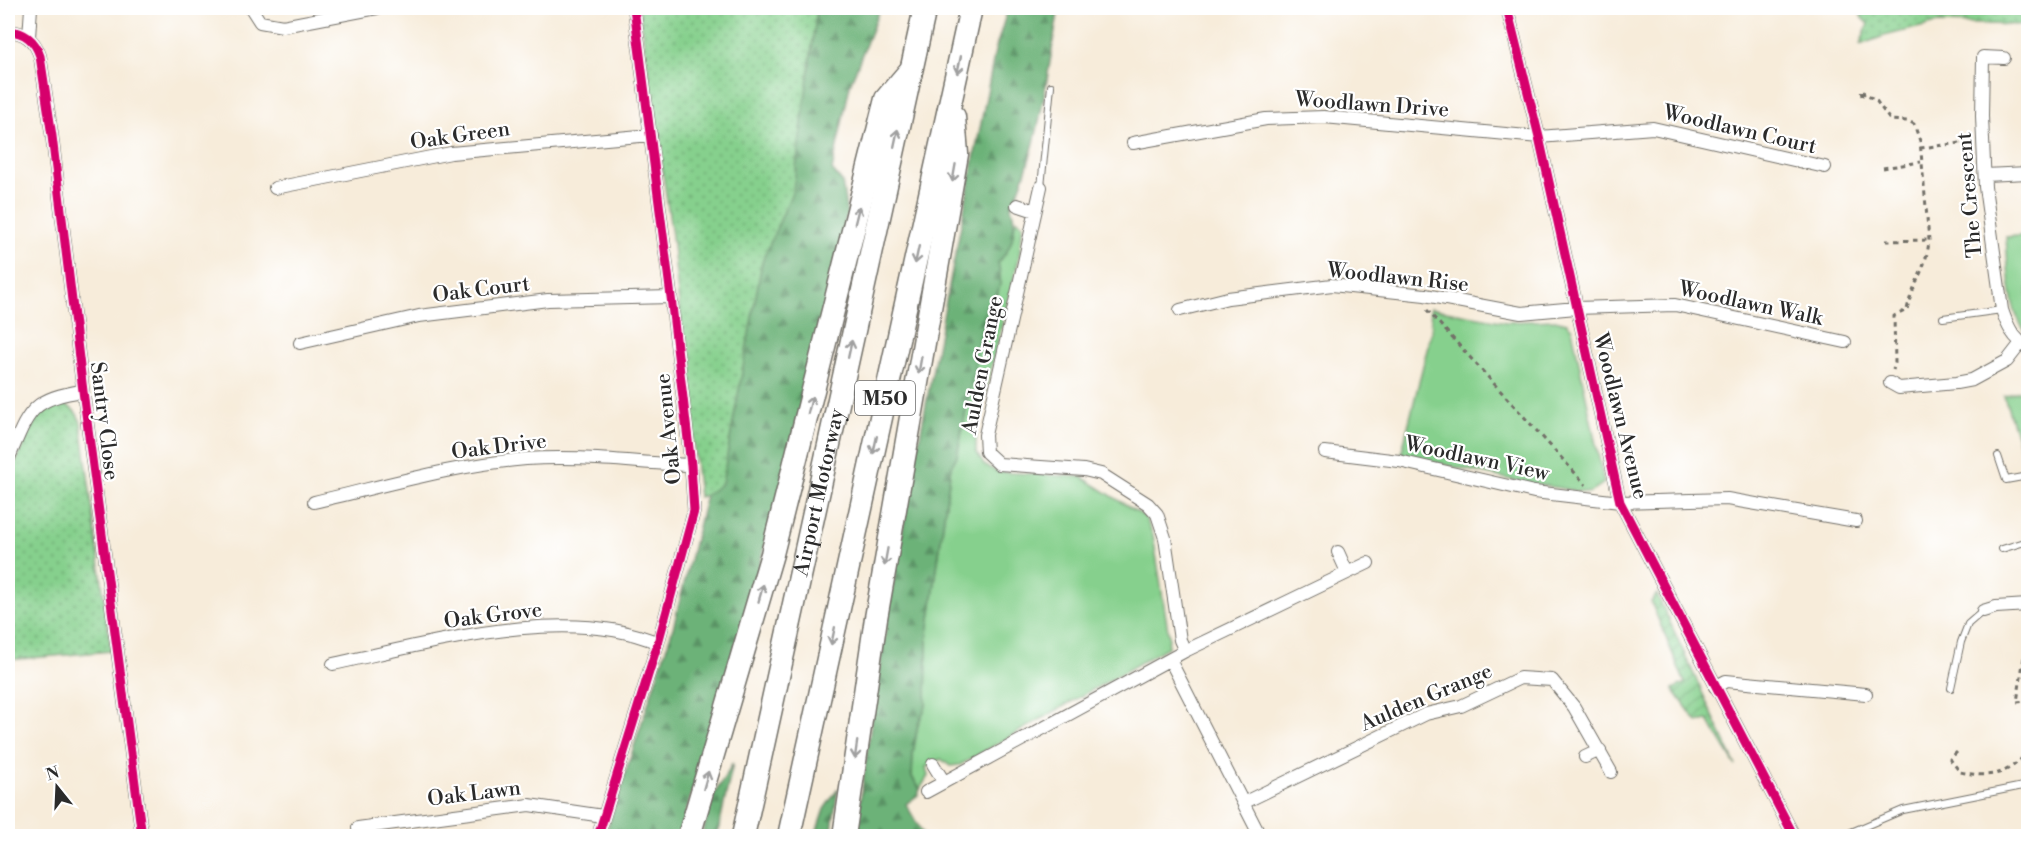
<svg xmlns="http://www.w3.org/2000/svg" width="2036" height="844" font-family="'Libre Bodoni',serif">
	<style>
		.grass { fill: #86d08d; stroke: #587e5c; stroke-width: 1.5 }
		.forest { fill: url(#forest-firs); stroke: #4c6e52; stroke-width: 1.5 }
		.park { fill: url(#park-dots); stroke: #587e5c; stroke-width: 1.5 }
		.garden { fill: url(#garden-furrows); stroke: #587e5c; stroke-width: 1.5 }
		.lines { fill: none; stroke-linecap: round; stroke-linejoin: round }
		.service-casing { stroke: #726f68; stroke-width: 8 }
		.minor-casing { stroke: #726f68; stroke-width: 14 }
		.motorway-casing { stroke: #726f68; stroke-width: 25 }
		.path { stroke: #726f68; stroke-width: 3; stroke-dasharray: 4.5 4.5; stroke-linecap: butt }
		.service { stroke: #fff; stroke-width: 6 }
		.minor { stroke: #fff; stroke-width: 12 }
		.motorway { stroke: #fff; stroke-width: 22 }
		.cycleway-casing { stroke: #fff; stroke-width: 13 }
		.cycleway { stroke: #d6006c; stroke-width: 9 }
		.oneway { stroke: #a0a0a0 }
		.labels { text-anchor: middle; stroke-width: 4.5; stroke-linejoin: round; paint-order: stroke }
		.shield { fill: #fff; stroke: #6b6b6b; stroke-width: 1.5 }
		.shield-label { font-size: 20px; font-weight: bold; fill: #2b2b2b }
		.street-label { font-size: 21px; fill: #2b2b2b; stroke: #fff }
	</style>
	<defs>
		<pattern id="forest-firs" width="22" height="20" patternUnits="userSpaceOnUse" patternTransform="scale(1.5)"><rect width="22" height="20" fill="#6cb278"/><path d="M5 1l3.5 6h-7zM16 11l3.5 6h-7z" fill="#599163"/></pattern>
		<pattern id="park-dots" width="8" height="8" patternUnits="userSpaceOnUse" patternTransform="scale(1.5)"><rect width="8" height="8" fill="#86d08d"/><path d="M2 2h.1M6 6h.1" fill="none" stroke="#6ea973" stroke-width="1.8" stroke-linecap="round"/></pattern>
		<pattern id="garden-furrows" width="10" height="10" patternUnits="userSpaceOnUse" patternTransform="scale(1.5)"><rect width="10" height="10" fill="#86d08d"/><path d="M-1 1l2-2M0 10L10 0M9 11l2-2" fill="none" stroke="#6ea973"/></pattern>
	</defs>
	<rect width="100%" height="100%" fill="#fff"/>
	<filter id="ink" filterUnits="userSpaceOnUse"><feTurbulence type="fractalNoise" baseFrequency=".0167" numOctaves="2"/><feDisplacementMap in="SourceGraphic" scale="12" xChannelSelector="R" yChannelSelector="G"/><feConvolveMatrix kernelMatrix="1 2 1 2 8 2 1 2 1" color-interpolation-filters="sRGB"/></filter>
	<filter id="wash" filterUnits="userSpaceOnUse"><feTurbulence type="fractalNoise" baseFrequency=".008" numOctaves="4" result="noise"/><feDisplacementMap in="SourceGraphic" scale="24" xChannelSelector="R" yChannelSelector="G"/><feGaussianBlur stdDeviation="1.35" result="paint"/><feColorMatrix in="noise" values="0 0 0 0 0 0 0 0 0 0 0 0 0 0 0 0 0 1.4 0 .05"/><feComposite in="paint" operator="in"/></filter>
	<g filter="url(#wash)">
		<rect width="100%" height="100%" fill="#f7ecda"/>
		<!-- grass -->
		<path class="grass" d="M1016,219L1023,224L1019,258L976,429V451L984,465L998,472L1082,477L1145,517L1153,535L1169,637L1168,647L960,765L950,766L941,759L926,767L928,776L920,789L912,777L913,753L918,724L926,706L927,641L951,466L957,456L986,308L998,295V262L1011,241Z
			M2028,235V333C2008,318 2008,261 2006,237Z
			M1430,308L1506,322L1555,320L1567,323L1572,329L1604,483L1589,493L1517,481L1401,455L1432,329Z
			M2028,388V448L2021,450L2004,396Z"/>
		<!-- forest -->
		<path class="forest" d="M817,8H880L850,85L832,170L842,182L847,214L775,512L679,836H606L609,822L673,628L706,495L722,483L762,262L793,190Z
			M1008,8H1059C1048,69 1039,153 1011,207C1018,225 1013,249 998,262C1003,285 1001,291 986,308L957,456L951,466L927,641L926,706L918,724L913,753L912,777L920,789L918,795L906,804L924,836H856C888,572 945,312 995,51Z
			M733,763L717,836H702L712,798Z
			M838,789L831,836H815L824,809Z"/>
		<!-- park -->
		<path class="park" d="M639,8H817L793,190L762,262L722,483L706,495L699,497L672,236Z
			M1858,8H2028V25L1937,23L1884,36L1860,45L1868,24L1862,18Z
			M63,404C73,408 77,412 81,423L111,651L8,660V480L35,421L43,410L53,405Z"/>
		<!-- garden -->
		<path class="garden" d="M1657,594L1736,766L1708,720L1697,722L1673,689L1685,683L1651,602Z"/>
	</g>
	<g filter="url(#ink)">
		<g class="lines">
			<defs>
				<path id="service" d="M1041,187L1051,86
					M1943,318L2002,310
					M1998,456L2006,480L2028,476
					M2002,549L2028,541
					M1951,688L1961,642L1968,624L1983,611
					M1842,836L1903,810L2028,785"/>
				<path id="minor" d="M251,8L260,22L283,26L377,8
					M1507,8L1539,137L1620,502L1794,836
					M8,31C25,32 35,40 40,56L52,136L83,391L142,836
					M29,37L31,8
					M2004,58L1983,57L1982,116L1985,187L2002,310C2007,325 2013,339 2028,347
					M1133,143L1266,119L1324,117L1539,137L1653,128L1825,167
					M1985,175L2028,173
					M1041,187L985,435L986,452L999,464L1084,470L1101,474L1148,504L1157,514L1165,538L1180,640L1185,651
					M275,188L451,153L651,135
					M1017,205L1035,211
					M1180,310L1228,298L1332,285L1425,295L1521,313L1576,308L1675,305L1845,342
					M300,343L419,316L548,300L671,297
					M1890,383L1899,388L1956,383L1972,380L2007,361L2021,343
					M1325,452L1399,461L1534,492L1620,502L1727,499L1856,521
					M8,460C28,414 29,398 83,391
					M314,502C384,486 454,465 526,459C581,455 636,463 691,465
					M1338,552L1347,572
					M1983,611L1996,607L2028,605
					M1170,660L1260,836
					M333,664C427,644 567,603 658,643
					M1715,687L1726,681L1866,694
					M1585,757L1600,750
					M933,764L944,782
					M926,792L1185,651L1368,563
					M1243,803L1426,714L1461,706L1520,678L1552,680L1574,707L1611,772
					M359,836L358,828L529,805L603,816
					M598,836L658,643L694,511L691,465L671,297L634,8"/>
				<g id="motorway">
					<path d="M689,836L772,554L886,99L909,72"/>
					<path id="s1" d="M743,836L925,8"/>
					<path d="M789,836L971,8"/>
					<path d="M844,836L876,618L957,154L954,117"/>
				</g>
			</defs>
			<!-- service casing -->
			<use href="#service" class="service-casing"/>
			<!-- minor casing -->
			<use href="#minor" class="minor-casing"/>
			<!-- motorway casing -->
			<use href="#motorway" class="motorway-casing"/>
			<!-- path -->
			<path class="path" d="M1862,96L1861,90H1863L1864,95L1875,99L1890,120L1908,121L1914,124L1920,141L1929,240C1927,269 1912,284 1907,310L1894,316L1895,363L1893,370
				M1920,148L1969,142
				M1883,168L1921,162
				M1886,241L1929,240
				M1427,310L1586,485
				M2028,631L2017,702L2028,701
				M1957,752L1950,759L1960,772C1991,778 2006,776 2028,752"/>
			<!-- service -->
			<use href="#service" class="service"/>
			<!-- minor -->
			<use href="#minor" class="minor"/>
			<!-- motorway -->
			<use href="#motorway" class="motorway"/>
			<defs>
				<path id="cycleway" d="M1507,8L1539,137L1620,502L1794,836
					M8,31C25,32 35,40 40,56L52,136L83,391L142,836
					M598,836L658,643L694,511L691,465L671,297L634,8"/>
			</defs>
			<!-- cycleway casing -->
			<use href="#cycleway" class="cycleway-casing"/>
			<!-- cycleway -->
			<use href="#cycleway" class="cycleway"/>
		</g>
		<!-- one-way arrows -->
		<defs><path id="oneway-shaft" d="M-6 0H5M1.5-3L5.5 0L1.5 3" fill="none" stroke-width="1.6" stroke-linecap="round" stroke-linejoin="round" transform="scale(1.5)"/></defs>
		<g class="oneway">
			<use href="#oneway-shaft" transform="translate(959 65) rotate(102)"/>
			<use href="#oneway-shaft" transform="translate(896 138) rotate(-78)"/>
			<use href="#oneway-shaft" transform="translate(954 173) rotate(100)"/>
			<use href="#oneway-shaft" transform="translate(857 215) rotate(-76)"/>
			<use href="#oneway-shaft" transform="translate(917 255) rotate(102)"/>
			<use href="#oneway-shaft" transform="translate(850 349) rotate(-78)"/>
			<use href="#oneway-shaft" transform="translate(920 365) rotate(100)"/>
			<use href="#oneway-shaft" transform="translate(810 405) rotate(-76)"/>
			<use href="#oneway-shaft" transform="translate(875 445) rotate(102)"/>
			<use href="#oneway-shaft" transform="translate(886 557) rotate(100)"/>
			<use href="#oneway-shaft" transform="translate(761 593) rotate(-74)"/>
			<use href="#oneway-shaft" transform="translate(833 636) rotate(102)"/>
			<use href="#oneway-shaft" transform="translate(856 750) rotate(98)"/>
			<use href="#oneway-shaft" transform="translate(706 780) rotate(-74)"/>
		</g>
	</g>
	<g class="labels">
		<!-- shield labels -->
		<rect class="shield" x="855" y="381" width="60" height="34" rx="4.5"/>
		<g class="shield-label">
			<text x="885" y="405">M50</text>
		</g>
		<!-- street labels -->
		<g class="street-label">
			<text transform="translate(1372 104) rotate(4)" y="7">Woodlawn Drive</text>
			<text transform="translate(1740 129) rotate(13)" y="7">Woodlawn Court</text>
			<text transform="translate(460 135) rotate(-8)" y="7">Oak Green</text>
			<text transform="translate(1969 195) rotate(-95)" y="7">The Crescent</text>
			<text transform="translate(1398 277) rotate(6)" y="7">Woodlawn Rise</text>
			<text transform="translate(481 289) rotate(-7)" y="7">Oak Court</text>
			<text transform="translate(1751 303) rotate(12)" y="7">Woodlawn Walk</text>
			<text transform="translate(982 365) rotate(-79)" y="7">Aulden Grange</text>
			<text transform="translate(1621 416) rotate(76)" y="7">Woodlawn Avenue</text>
			<text transform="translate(105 421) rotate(83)" y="7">Santry Close</text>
			<text transform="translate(668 429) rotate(-96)" y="7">Oak Avenue</text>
			<text transform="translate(499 446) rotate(-7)" y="7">Oak Drive</text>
			<text transform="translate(1477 458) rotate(12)" y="7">Woodlawn View</text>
			<text dy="7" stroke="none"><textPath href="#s1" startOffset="352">Airport Motorway</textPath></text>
			<text transform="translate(493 615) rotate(-7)" y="7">Oak Grove</text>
			<text transform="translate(1426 697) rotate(-23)" y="7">Aulden Grange</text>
			<text transform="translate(474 793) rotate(-7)" y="7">Oak Lawn</text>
		</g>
	</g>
	<!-- margin -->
	<rect width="2036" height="844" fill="none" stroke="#fff" stroke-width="30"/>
	<!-- north arrow -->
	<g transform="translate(57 787) rotate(342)" stroke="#ffffff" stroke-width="4.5" paint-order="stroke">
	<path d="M0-4.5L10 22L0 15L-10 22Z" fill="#2b2b2b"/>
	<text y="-9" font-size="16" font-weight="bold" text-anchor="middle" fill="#2b2b2b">N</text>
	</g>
</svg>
